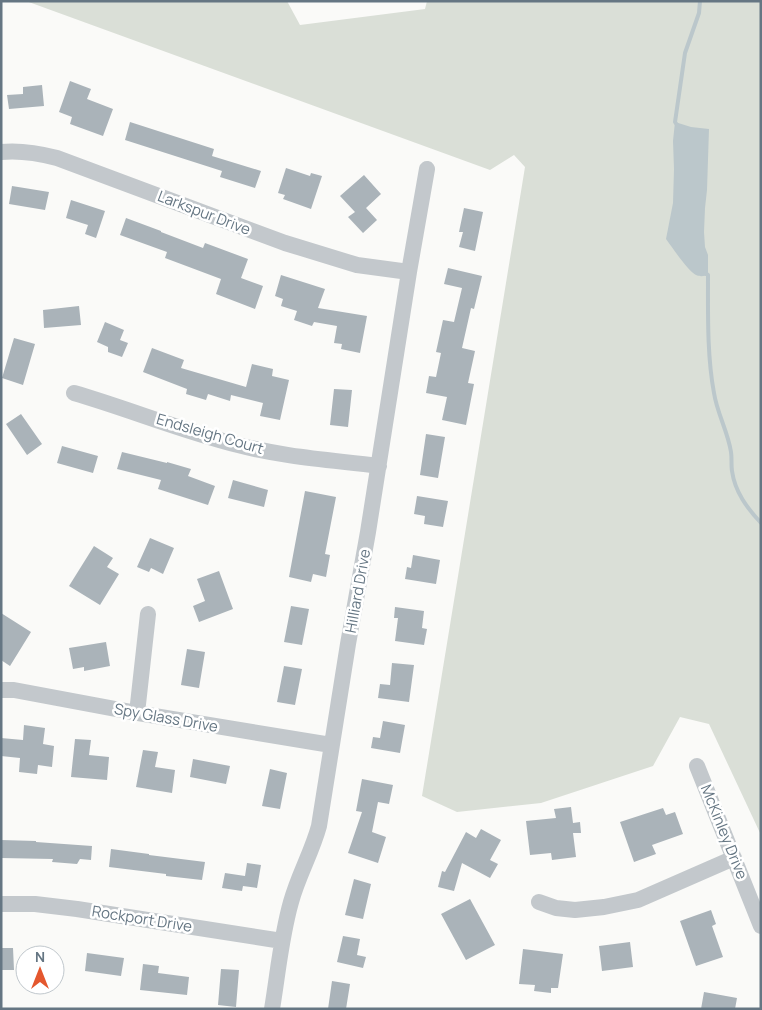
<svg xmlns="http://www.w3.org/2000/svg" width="762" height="1010" font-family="Manrope,sans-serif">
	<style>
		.green { fill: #dadfd7 }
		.water { fill: #bbc7cb }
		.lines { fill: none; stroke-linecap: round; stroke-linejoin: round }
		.stream { stroke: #bbc7cb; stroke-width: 4 }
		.building { fill: #aab3b9 }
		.minor { stroke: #c3c8cc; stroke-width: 16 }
		.labels { text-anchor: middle; stroke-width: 5; stroke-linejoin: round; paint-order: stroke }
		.street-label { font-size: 15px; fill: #657683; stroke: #fff }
	</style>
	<rect width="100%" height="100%" fill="#fafaf8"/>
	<!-- green -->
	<path class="green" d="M26,1H287L300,25L425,9L427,1H761V835L709,724L680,717L653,766L541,803L457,812L422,796L525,167L514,155L490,170Z"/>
	<!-- water -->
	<path class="water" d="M675,122L691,127L709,129L707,190L705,208L704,232L705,247L708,255V275C705,276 700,277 696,275C688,271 672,247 666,239L673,203L674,169L673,141Z"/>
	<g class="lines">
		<!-- stream -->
		<path class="stream" d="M677,125L675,122L685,53L699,13L700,1
			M705,273L708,275C708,313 707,356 714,393C717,413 728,432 731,452C732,458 731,465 732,471C735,492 747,508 761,523"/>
	</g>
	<!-- building -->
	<path class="building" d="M70,81L91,89L87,99L113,109L103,136L70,124L72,117L59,112Z
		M42,85L44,106L9,109L7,95L23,94V87Z
		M130,122L214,149L212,156L261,171L255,188L220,177L222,171L125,140Z
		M286,168L310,176L311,173L322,176L311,209L283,199L285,195L278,193Z
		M364,175L381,194L366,208L377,220L363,233L348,217L355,212L340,196Z
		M12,186L49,192L45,210L9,204Z
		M71,200L105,211L96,238L85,234L88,225L66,218Z
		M464,208L483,212L475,251L459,247L463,232H459Z
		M126,218L161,231V232L203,248L205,243L248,259L241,278L263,286L255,309L216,294L221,279L165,258L167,252L120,235Z
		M448,268L482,276L474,309L471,308L462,348L475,351L468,383L474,384L466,425L442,420L447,397L426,393L429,376L436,377L441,353L436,352L443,320L454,322L462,288L444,284Z
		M281,275L325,289L318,308L367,316L360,353L341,349L342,344L334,343L337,326L314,322L312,326L294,320L297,311L281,306L283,299L275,296Z
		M79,306L81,325L44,328L43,310Z
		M105,322L124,330L120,340L128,343L122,357L108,352V347L97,342Z
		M14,338L35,344L23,385L2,378Z
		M152,348L184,360L181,368L246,387L252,364L273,369L272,376L289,380L280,420L260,416L263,403L231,395L230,401L208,394L206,400L186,394L187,389L143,372Z
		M334,389L352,390L348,427L330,425Z
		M21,414L42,444L27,455L6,424Z
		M426,434L445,437L438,478L420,475Z
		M62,446L98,456L93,473L57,463Z
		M122,452L167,463V462L191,469L188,476L215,486L208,505L158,489L161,480L117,469Z
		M233,480L268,490L264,507L228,498Z
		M305,491L336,497L325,554L330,555L326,577L313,574L311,582L289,577Z
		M417,496L448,501L443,527L424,524L425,516L414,514Z
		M150,538L174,548L163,574L151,568L149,572L137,567Z
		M94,546L113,558L107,567L119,574L100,605L69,586Z
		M413,555L440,560L436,584L405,579L407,567L411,568Z
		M219,571L233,609L199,622L193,606L205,601L197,579Z
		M291,606L309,609L302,645L284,642Z
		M395,607L424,611L422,628L427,629L424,645L395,641L398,618H394Z
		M1,613L31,632L10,666L1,660Z
		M106,642L110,666L84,671V667L73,669L69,648Z
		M187,649L205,652L199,688L181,685Z
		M392,663L414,665L409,702L378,698L380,684L390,685Z
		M284,666L302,669L295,705L277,702Z
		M383,721L405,725L400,753L371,748L373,737L380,738Z
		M24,725L45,728L43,744L54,746L52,767L38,765L37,774L19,772L20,758L1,756V738L23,740Z
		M75,739L91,740L89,755L109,757L107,780L71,777Z
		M143,750L158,752L155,767L175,770L172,793L136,787Z
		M193,759L230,766L226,784L190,777Z
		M270,769L287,773L280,809L262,806Z
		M362,779L393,785L389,804L378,802L372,832L386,837L378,863L348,853L362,812L356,811Z
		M571,807L573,823L580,822L581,833H573L576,857L552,860L551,853L530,855L526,821L556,818L554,809Z
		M663,808L666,815L675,812L683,834L652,845L656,854L634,862L620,822Z
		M481,829L501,840L490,860L498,864L490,878L462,863L454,891L438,887L442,871L445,872L466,832L476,838Z
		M1,840L36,841V842L92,846L91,860L80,859L77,864L52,862L53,859L1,858Z
		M111,849L149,854V855L205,862L202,880L166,876V874L109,867Z
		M247,863L261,865L257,888L243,886L242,891L222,888L225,873L245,876Z
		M354,879L371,884L363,919L345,915Z
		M470,899L495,945L466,960L441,914Z
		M711,910L716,924L712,926L723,957L696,966L680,921Z
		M343,936L360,939L357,955L366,957L363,968L337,962Z
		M630,942L633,967L602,971L599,946Z
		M1,948H13L14,970H1Z
		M523,949L563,954L558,988H551V993L534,991L535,985L519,984Z
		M87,953L124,958L121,976L85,971Z
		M143,964L159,966L158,973L189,977L187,995L140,990Z
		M221,969L239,970L236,1007L218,1005Z
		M332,981L350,984L346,1009H328Z
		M704,992L737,998L735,1009H701Z"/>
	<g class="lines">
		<!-- minor -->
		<path class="minor" d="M1,152C20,150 38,153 57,158L285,243L357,265L409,272
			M74,393C129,409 182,431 238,445C284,457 332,460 379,466
			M1,690H14L137,713L331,745
			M137,713L148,614
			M697,766L761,926
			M539,902L556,908L575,910L604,907L638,900L734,858
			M1,904H35L77,909L282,941
			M272,1009C278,973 281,937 291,902C298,876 312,852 319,826L348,644L368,532L409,272L427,169"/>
	</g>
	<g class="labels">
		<!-- street labels -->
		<g class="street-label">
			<text transform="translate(204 213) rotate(21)" y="5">Larkspur Drive</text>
			<text transform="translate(210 434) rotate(16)" y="5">Endsleigh Court</text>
			<text transform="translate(358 591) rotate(-80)" y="5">Hilliard Drive</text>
			<text transform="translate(166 718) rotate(10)" y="5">Spy Glass Drive</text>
			<text transform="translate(724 832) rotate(68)" y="5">McKinley Drive</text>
			<text transform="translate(142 919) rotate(9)" y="5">Rockport Drive</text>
		</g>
	</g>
	<!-- border -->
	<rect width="762" height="1010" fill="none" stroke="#657683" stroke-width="5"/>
	<!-- north arrow -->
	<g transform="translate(40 970)"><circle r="24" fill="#ffffff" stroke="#c1c8cd"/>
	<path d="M0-4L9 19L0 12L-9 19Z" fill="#e4572e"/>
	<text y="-8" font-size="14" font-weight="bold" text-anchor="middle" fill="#657683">N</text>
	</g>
</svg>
